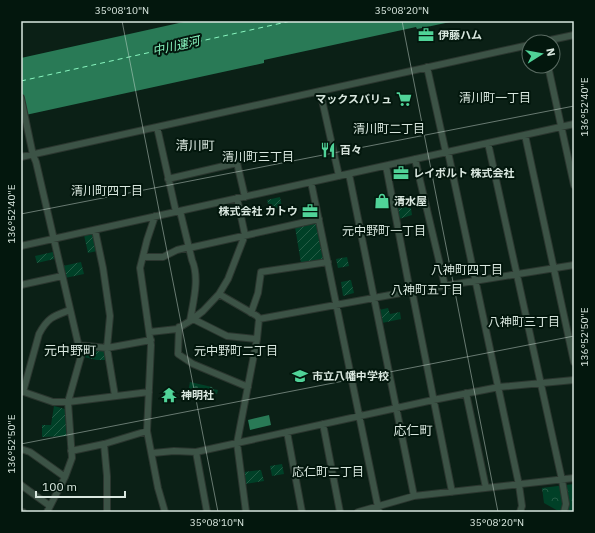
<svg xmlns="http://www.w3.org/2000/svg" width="595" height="533" font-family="'IBM Plex Sans','Noto Sans JP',sans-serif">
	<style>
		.forest { fill: url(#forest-crowns) }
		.cemetery { fill: url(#cemetery-stones) }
		.garden { fill: url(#garden-furrows) }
		.water { fill: #297a56 }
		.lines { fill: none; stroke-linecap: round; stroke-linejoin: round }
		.ferry { stroke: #89f6c0; stroke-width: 1; stroke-dasharray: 5 4; stroke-linecap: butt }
		.minor-casing { stroke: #2b362f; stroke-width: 8 }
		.minor { stroke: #3c5346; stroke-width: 6 }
		.ticks { fill: none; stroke: #d9e7df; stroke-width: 1; stroke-opacity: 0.45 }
		.labels { text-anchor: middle; stroke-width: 4; stroke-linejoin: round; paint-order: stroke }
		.poi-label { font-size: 11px; font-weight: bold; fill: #d9e7df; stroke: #03170d; text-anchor: start }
		.water-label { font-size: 12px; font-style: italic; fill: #89f6c0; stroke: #03170d }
		.neighbourhood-label { font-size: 12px; fill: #d9e7df; stroke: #03170d }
		.quarter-label { font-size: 13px; fill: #d9e7df; stroke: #03170d }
		.neatline { fill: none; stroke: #d9e7df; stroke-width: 1.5 }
		.ticks-label { font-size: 10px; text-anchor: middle; fill: #d9e7df }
	</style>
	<defs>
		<pattern id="forest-crowns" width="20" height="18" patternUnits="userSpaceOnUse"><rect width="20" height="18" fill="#004027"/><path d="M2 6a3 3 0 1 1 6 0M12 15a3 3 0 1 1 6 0" fill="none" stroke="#255c46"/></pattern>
		<pattern id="cemetery-stones" width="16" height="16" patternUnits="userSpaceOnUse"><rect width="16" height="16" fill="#004027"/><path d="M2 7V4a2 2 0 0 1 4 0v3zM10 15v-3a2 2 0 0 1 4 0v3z" fill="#255c46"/></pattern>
		<pattern id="garden-furrows" width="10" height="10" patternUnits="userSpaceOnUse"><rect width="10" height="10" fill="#004027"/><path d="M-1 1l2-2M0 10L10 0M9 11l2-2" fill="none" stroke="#255c46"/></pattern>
	</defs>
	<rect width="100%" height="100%" fill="#0b2016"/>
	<!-- forest -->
	<path class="forest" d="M574,484V512H560L544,503L542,488Z"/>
	<!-- cemetery -->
	<path class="cemetery" d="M190,382L212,387L213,389L218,390L217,394L195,390L194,398L187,397Z"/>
	<!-- garden -->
	<path class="garden" d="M280,197L282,207L274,209V206L269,207L267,200Z
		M410,202L412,215L399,219L396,205Z
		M315,223L317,224L324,258L323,260L301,263L295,227Z
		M91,233L94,236L97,251L88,253L84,235Z
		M53,252L54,259L37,263L35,256Z
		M347,257L349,266L338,268L336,259Z
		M81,262L84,274L65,278L63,266Z
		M351,280L354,293L343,296L341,282Z
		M388,308L390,314L400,312L401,319L382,323L379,310Z
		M84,348L104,351L105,352L107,360H97L84,357L83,350Z
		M54,406L65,409L67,436L42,437V425H51Z
		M282,464L284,474L272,476L270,466Z
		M261,470L264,481L245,484L244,472Z"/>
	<!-- water -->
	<path class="water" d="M188,21H455L417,29L416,27L264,60V63L21,116V58Z
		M269,415L271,425L250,430L248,420Z"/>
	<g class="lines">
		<!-- ferry -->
		<path class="ferry" d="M21,81L291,21"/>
		<defs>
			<path id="minor" d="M541,42L574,35
				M548,66L574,185
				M427,67L446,153
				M320,91L339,176
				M21,98L33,155L36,162L81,356L68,402L72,458L65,477L47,512
				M157,127L176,212
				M525,135L574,362
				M488,143L562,480L566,504L564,512
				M448,152L519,485L522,506L520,512
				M21,157L529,45
				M415,159L445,286
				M386,166L410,291
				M349,174L414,496
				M168,179L237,163L245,197
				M311,182L379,512
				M180,211L192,260C200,279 193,302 190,321
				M155,216L147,240L140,268L151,345L147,431L158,488L165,512
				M95,230L103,268L110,316L107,348L115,396
				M21,246L574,124
				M189,248L319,219
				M143,257H163L177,250L189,247
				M21,285L62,276
				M412,291L452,492
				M219,294L257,316L259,319L257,339L237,443L246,512
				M251,313L258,293L261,272L328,262
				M193,319L227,336L257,339
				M259,319L412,291L574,265
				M179,327L178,354L193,364L248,387
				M150,332L177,329L190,321L203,311L219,294L228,279L245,235L237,198
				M78,345L107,348L151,340
				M21,391L53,402H68L149,392
				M23,392L39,334C48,317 54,316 70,310
				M466,393L486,488
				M323,424L340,512
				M287,432L302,512
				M104,444L107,476V512
				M21,449L30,452L65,477
				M71,451L104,444L147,431
				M196,452L207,512
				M153,453L174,451L196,452L433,400L499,387L574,380
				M21,485L50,506
				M21,512H23
				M358,512L414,496L574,478"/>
		</defs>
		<!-- minor casing -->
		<use href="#minor" class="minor-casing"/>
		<!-- minor -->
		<use href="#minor" class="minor"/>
	</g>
	<!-- ticks -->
	<path class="ticks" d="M122,21L218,512M402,21L498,512M21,214L574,106M21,444L574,336"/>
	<!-- icons -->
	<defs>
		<symbol id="office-bare" viewBox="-9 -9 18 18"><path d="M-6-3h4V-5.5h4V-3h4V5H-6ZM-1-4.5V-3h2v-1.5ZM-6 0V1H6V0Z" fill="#50d398" stroke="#03170d" stroke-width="2.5" paint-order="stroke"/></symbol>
		<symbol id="supermarket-bare" viewBox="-9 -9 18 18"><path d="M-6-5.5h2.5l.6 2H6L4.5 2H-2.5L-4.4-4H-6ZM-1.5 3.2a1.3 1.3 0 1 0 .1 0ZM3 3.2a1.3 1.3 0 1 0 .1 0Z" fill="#50d398" stroke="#03170d" stroke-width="2.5" paint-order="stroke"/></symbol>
		<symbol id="restaurant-bare" viewBox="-9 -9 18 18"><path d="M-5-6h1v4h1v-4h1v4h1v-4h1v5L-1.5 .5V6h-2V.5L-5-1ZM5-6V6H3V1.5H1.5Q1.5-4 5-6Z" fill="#50d398" stroke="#03170d" stroke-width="2.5" paint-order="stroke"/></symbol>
		<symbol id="shop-bare" viewBox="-9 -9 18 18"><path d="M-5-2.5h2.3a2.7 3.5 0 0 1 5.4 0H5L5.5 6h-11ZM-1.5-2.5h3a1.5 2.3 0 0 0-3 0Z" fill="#50d398" stroke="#03170d" stroke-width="2.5" paint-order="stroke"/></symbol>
		<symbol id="school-bare" viewBox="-9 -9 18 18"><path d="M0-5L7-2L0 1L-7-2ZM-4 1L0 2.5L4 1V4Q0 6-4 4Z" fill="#50d398" stroke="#03170d" stroke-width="2.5" paint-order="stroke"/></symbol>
		<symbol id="temple-bare" viewBox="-9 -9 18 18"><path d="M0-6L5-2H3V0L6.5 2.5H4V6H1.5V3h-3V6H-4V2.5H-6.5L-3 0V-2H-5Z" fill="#50d398" stroke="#03170d" stroke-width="2.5" paint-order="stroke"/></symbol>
	</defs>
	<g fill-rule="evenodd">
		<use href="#office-bare" x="415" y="24" width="22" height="22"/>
		<use href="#supermarket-bare" x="393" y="88" width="22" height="22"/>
		<use href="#restaurant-bare" x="317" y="139" width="22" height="22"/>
		<use href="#office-bare" x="390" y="162" width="22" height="22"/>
		<use href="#shop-bare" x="371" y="190" width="22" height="22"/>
		<use href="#office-bare" x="299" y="200" width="22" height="22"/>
		<use href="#school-bare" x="289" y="365" width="22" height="22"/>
		<use href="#temple-bare" x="158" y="384" width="22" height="22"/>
	</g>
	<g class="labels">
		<!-- poi labels -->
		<g class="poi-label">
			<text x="438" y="39">伊藤ハム</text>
			<text x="392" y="103" text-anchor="end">マックスバリュ</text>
			<text x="340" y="154">百々</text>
			<text x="413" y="177">レイボルト 株式会社</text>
			<text x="394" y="205">清水屋</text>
			<text x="298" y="215" text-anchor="end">株式会社 カトウ</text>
			<text x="312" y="380">市立八幡中学校</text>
			<text x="181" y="399">神明社</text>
		</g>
		<!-- water labels -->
		<g class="water-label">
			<text transform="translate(176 46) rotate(-13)" y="4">中川運河</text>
		</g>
		<!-- neighbourhood labels -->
		<g class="neighbourhood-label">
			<text x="495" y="102">清川町一丁目</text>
			<text x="389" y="133">清川町二丁目</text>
			<text x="258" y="161">清川町三丁目</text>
			<text x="107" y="195">清川町四丁目</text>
			<text x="384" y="235">元中野町一丁目</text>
			<text x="467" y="274">八神町四丁目</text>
			<text x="427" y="294">八神町五丁目</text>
			<text x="524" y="326">八神町三丁目</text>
			<text x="236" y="355">元中野町二丁目</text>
			<text x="328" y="476">応仁町二丁目</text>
		</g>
		<!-- quarter labels -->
		<g class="quarter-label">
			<text x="195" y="150">清川町</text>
			<text x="70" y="355">元中野町</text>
			<text x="413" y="435">応仁町</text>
		</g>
	</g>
	<!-- border -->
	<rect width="595" height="533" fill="none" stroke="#03170d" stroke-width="44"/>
	<!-- north arrow -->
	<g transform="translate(541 54) rotate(79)"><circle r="19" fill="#03170d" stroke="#596a61"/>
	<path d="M0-3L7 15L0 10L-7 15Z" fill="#50d398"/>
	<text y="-6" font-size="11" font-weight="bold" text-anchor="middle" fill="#d9e7df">N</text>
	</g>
	<!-- scale -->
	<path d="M36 491v6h89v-6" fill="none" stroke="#d9e7df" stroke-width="2"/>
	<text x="42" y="491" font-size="12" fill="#d9e7df" stroke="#03170d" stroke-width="3" paint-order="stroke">100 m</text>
	<rect x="22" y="22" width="551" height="489" class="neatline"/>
	<g class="ticks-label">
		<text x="122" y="14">35°08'10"N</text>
		<text x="402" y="14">35°08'20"N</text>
		<text transform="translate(584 107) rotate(-90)" y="4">136°52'40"E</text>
		<text transform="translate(11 214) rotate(-90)" y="4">136°52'40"E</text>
		<text transform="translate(584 337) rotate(-90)" y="4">136°52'50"E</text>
		<text transform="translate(11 444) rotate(-90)" y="4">136°52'50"E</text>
		<text x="217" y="526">35°08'10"N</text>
		<text x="497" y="526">35°08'20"N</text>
	</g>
</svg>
